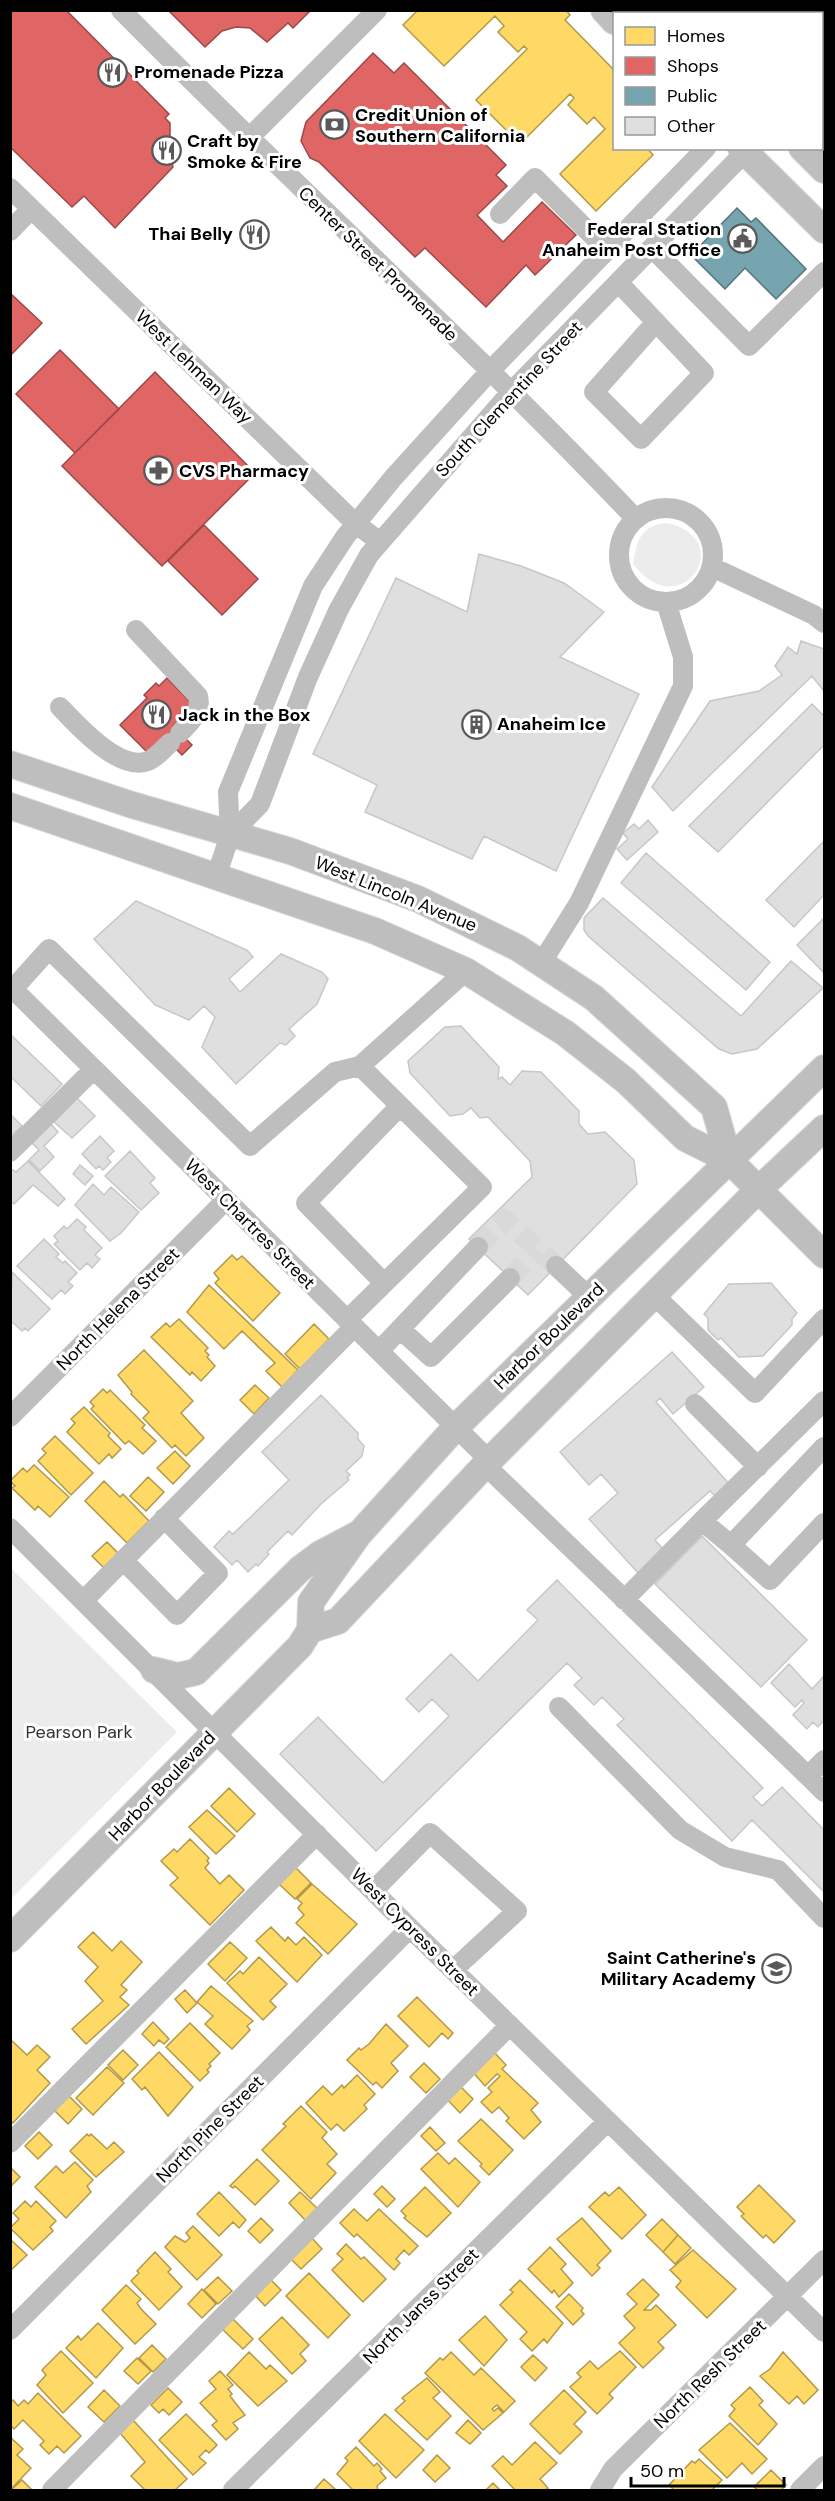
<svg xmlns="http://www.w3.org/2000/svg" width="835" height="2501" font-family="'DM Sans',sans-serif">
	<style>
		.green { fill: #ececec }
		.homes { fill: #ffd966; stroke: #b29847; stroke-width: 1.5 }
		.shops { fill: #e06666; stroke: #9d4747; stroke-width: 1.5 }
		.public { fill: #76a5af; stroke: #53747a; stroke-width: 1.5 }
		.building { fill: #dfdfdf; stroke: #c7c7c7; stroke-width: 1.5 }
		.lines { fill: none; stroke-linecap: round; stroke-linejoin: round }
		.minor-tunnel { stroke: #d9d9d9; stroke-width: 20; stroke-dasharray: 20 10; stroke-linecap: butt }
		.major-casing { stroke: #dbdbdb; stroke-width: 28 }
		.minor { stroke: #bebebe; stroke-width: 20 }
		.major { stroke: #bebebe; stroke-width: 26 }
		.labels { text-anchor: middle; stroke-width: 6; stroke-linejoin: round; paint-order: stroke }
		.poi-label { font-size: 18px; font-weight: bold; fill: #000; stroke: #fff; text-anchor: start }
		.street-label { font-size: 18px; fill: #000; stroke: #fff }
		.park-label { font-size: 18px; fill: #333; stroke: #fff }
	</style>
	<rect width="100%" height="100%" fill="#fff"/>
	<!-- green -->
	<path class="green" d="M667,523C739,539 681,627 633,564C637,540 641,525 667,523Z
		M10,1567L177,1732L11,1899H10Z"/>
	<!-- homes -->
	<path class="homes" d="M418,10H566L570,15L565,20L614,70V148H647L653,155L596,211L560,174L605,129L594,117L587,124L568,105L574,98L570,94L520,144L476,100L527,49L524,46L518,52L498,32L504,26L495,16L444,66L403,25Z
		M232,1255L237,1260L242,1256L280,1293L253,1321L215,1283L219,1279L214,1273Z
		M209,1285L298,1370L282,1387L266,1371L275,1363L242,1331L224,1349L187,1312Z
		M179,1319L208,1348L205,1351L209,1355L207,1357L215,1366L201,1381L192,1372L190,1375L151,1337L166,1323L170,1327Z
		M314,1324L329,1339L300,1369L285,1354Z
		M144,1350L193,1401L181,1413L204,1438L186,1456L175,1445L172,1448L143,1418L149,1412L131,1394L132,1392L118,1375Z
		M255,1385L269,1398L254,1414L240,1400Z
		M103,1389L107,1393L110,1390L145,1425L142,1428L156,1441L143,1454L129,1441L125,1444L91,1409L94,1406L90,1402Z
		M84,1407L110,1433L108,1436L121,1449L112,1458L109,1454L99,1464L67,1432L75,1423L71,1419Z
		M55,1436L93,1473L71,1495L38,1461L46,1453L42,1449Z
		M175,1451L190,1466L173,1484L157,1468Z
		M34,1465L69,1497L50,1517L38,1506L35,1510L12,1488L15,1486L10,1481L23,1468L27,1472Z
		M148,1477L164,1492L146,1511L130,1496Z
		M104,1481L120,1497L123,1494L149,1521L127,1543L85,1501Z
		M107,1542L120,1555L105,1569L92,1556Z
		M229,1788L255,1814L237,1832L211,1806Z
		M207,1810L235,1836L216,1854L189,1827Z
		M190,1839L209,1858L207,1861L209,1863L205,1868L220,1884L229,1875L244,1890L210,1925L170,1885L178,1878L161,1861L174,1849L177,1852Z
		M294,1866L311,1883L295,1899L278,1883Z
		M312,1884L357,1924L328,1954L296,1923L304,1915L298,1908L302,1903L297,1899Z
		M271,1927L285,1941L288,1937L296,1945L304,1937L322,1955L297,1982L256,1941Z
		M93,1932L112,1951L121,1941L142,1962L121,1985L127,1990L120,1997L129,2005L86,2044L72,2029L103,2001L85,1981L98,1967L78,1947Z
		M230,1942L247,1958L225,1981L208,1964Z
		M259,1957L287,1984L270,2001L276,2007L263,2020L227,1983L240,1971L243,1974Z
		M211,1986L253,2021L247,2026L250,2030L232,2049L205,2024L213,2016L197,2002Z
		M185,1990L197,2003L187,2013L175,1999Z
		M417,1997L453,2033L448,2039L442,2033L429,2047L398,2016Z
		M153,2022L169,2039L164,2044L159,2040L154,2046L142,2034Z
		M190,2023L220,2053L209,2064L211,2066L207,2070L209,2072L200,2081L166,2047Z
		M386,2024L408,2046L391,2063L398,2071L382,2088L376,2082L373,2085L347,2060L359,2048L361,2050L369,2044Z
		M10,2039L27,2055L37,2045L50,2057L37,2070L50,2083L13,2123L10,2120Z
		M123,2050L138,2065L123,2080L108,2065Z
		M493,2051L506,2065L502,2069L538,2103L531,2110L541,2122L524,2139L506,2121L509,2118L499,2107L492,2113L481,2102L492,2092L488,2088L500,2076L497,2074L485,2086L472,2071Z
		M159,2052L193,2087L168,2116L145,2087L142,2090L132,2079Z
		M424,2063L440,2079L426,2093L410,2077Z
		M107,2067L124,2083L93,2115L76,2098Z
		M357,2075L375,2094L364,2105L367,2109L344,2131L337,2124L331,2130L306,2103L323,2086L332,2095L342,2085L344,2088Z
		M460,2086L473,2099L460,2113L447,2099Z
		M69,2096L82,2109L68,2124L54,2110Z
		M301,2106L327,2132L322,2138L337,2154L327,2164L336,2173L311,2199L262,2150L286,2126L283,2124Z
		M481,2119L513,2150L489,2175L480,2166L482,2164L458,2141Z
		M430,2127L445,2143L436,2151L421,2136Z
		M39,2132L52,2145L38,2159L25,2146Z
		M87,2134L89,2136L91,2134L107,2149L114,2142L124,2152L96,2177L70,2151Z
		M438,2153L449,2164L455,2158L480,2182L458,2207L421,2169Z
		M257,2159L279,2181L255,2205L235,2186L233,2188L230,2186Z
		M75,2162L93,2180L87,2186L91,2192L66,2218L35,2187L56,2166L63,2173Z
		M10,2167L20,2177L10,2187Z
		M759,2185L795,2221L774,2243L766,2235L763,2238L741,2216L744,2214L737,2207Z
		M382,2186L395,2199L387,2207L374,2194Z
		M425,2187L451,2213L427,2237L404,2218L406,2216L401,2211Z
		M619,2187L646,2215L622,2239L589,2207L605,2192L609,2196Z
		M219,2192L246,2220L239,2228L233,2222L219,2236L197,2214Z
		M300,2192L318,2209L306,2221L289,2203Z
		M25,2201L31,2207L36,2201L56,2221L50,2227L53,2231L33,2250L10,2228L19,2219L13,2213Z
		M354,2209L367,2221L379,2209L418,2246L409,2255L404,2250L396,2259L400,2263L394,2270L357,2234L354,2237L340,2223Z
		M261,2218L273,2230L260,2243L248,2231Z
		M582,2218L611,2251L597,2265L600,2268L592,2276L557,2239Z
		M662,2219L678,2235L663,2252L646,2235Z
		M193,2226L222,2255L197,2280L165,2247L175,2236L185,2242L190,2238L186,2233Z
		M678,2235L691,2248L675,2264L663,2252Z
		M310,2236L322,2249L301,2269L289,2257Z
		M10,2239L27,2255L11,2270L10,2269Z
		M346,2244L361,2259L364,2257L386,2279L363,2302L332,2270L343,2259L337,2254Z
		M550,2247L566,2264L561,2269L573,2283L559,2297L554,2290L552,2293L528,2269Z
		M693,2250L736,2289L707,2318L676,2287L681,2281L670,2270Z
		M155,2252L171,2269L168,2272L182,2287L159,2310L131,2281L139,2273L137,2271Z
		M309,2273L350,2315L328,2338L286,2296Z
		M218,2277L232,2291L218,2304L204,2290Z
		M269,2278L281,2290L265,2306L253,2293Z
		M643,2279L659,2295L644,2310H651L656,2305L676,2325L658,2342L664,2348L643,2368L619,2343L635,2328L624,2316L637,2304L627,2294Z
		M520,2280L563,2323L547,2343L544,2339L532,2351L520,2339L527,2332L500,2305L513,2292L510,2290Z
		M126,2285L141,2299L137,2303L141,2309L156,2324L135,2344L102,2310Z
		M202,2289L216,2304L202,2318L188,2304Z
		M569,2294L583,2308L581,2311L584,2314L573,2325L556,2307Z
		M230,2316L253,2339L243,2349L220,2327Z
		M485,2316L507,2340L484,2366L459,2340Z
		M282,2317L309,2345L300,2354L306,2361L292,2374L259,2339Z
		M98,2323L123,2348L96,2378L66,2348L78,2336L81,2340Z
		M152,2345L166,2359L153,2372L139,2358Z
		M61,2351L93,2383L63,2413L37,2385L46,2375L42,2370Z
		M620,2351L636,2367L609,2394L613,2398L597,2414L570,2387L581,2377L577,2373L590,2361L598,2369Z
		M249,2352L266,2369L270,2365L287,2381L258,2406L227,2375Z
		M451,2352L474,2375L481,2368L515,2401L504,2412L497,2405L492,2409L494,2411L498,2408L503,2413L483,2430L425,2373L440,2358L443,2360Z
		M783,2352L818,2390L804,2404L797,2396L789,2404L760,2376L770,2369Z
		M533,2355L547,2368L535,2381L521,2367Z
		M137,2358L151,2371L138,2384L124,2371Z
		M220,2371L233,2385L228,2389L232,2394L230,2396L245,2415L233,2423L238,2429L226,2440L212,2425L217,2421L200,2403L216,2389L209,2381Z
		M427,2378L440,2392L433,2398L451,2416L427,2440L395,2410L405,2401L402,2398Z
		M750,2387L763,2401L759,2405L777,2424L758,2445L729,2416L735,2409L731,2405Z
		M168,2388L182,2402L169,2415L163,2409L159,2413L151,2405Z
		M104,2390L120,2406L104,2422L88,2407Z
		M564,2390L586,2412L574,2424L582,2432L560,2454L530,2424Z
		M38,2393L81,2436L64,2453L57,2446L49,2454L40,2445L44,2441L23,2420L14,2429L10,2425V2402L13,2400L18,2406L24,2400L28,2404Z
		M186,2414L217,2445L209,2453L206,2450L199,2457L206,2463L193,2475L159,2440Z
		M385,2414L424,2450L396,2478L359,2441Z
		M133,2420L187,2479L175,2490H145L131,2476L145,2462L120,2433Z
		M468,2420L481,2433L470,2444L456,2433Z
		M730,2423L767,2459L752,2474L742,2463L727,2478L699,2450Z
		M10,2437L23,2449L17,2455L31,2468L11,2489Z
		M535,2442L557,2463L540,2479L548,2488L545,2490H515L492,2466L503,2456L512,2465Z
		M356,2447L374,2466L377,2463L382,2469L380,2471L386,2478L377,2486L378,2490H353L337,2474L348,2461L345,2458Z
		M437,2455L450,2468L435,2482L423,2470Z
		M699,2459L722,2480L712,2490H674L669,2485L692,2461L695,2463Z
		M771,2470L786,2485L781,2490H758L754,2487Z
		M324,2479L336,2490H312H314Z
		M22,2480L32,2490H11Z
		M493,2483L500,2490H503H486Z"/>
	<!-- shops -->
	<path class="shops" d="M10,10H66L169,114L165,118L170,123V154L173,167L115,228L84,196L72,207L10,147Z
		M168,10H311L293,28L288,23L267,42L250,28L236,27L222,31L205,47Z
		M373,53L394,73L404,63L506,165L496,175L507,186L477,215L503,242L542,202L576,235L535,275L526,265L486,307L425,248L415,257L319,162L310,158L301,141L306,122Z
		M10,293L42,323L10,356Z
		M60,350L119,409L75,453L16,394Z
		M155,372L255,473L162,566L62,466Z
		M204,525L258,579L222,615L168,561Z
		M167,678L194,706L173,726L192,745L182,755L164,737L148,753L120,725L147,698L144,695L156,683L159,686Z"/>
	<!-- public -->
	<path class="public" d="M737,208L751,222L756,218L806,269L776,299L745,268L725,289L691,255Z"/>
	<!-- building -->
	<path class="building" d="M722,10H773L770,14H719Z
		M479,554L521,566L564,583L604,612L560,657L639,694L556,871L484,836L472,859L365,812L377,785L313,754L396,578L467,612Z
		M801,641L824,649V691L812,676L673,811L652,787L710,701L759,691L782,675L775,666L788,647L797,654Z
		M812,704L824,716V745L718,852L689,826Z
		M648,820L658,832L627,860L617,849L628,839L623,833L634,824L639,829Z
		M824,841V895L794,927L766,900Z
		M646,853L770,962L746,990L621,883Z
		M603,898L741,1016L791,961L823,988L757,1049L732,1054L719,1049L588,936L584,930V918Z
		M136,901L247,950L253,957L229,979L240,992L281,954L322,972L328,979L317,1004L289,1029L295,1036L286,1045L280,1043L236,1084L202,1047L215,1017L204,1006L189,1020L155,1005L94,939Z
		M824,918V973L797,945Z
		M461,1026L499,1067L498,1079L502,1077L510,1085L522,1071L541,1072L579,1111V1124L588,1134L605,1132L634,1160L637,1184L528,1295L469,1239L532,1177L530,1161L488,1117L480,1118L471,1108L463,1114L450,1116L410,1073L408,1061L445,1027Z
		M10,1034L62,1084L41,1106L10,1076Z
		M77,1098L95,1116L72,1138L54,1122Z
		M10,1114L22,1126L10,1137Z
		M51,1124L58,1132L44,1146L54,1157L40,1171L29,1160L39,1150L32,1143Z
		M100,1136L114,1151L107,1158L111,1162L103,1170L99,1166L96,1169L82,1154Z
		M130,1151L155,1178L150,1183L159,1193L141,1210L105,1176Z
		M28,1161L65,1199L58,1206L33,1185L14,1204L10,1200V1173L13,1170L16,1172Z
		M80,1165L93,1176L85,1185L73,1174Z
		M93,1184L104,1195L111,1187L139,1212L121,1233L110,1241L75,1205Z
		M77,1219L86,1227L84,1230L102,1248L95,1255L100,1259L92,1268L87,1263L80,1270L54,1244L58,1241L54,1236L64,1226L67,1229Z
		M44,1239L59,1254L56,1257L63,1263L65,1261L77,1273L68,1282L73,1286L65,1294L61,1290L52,1299L17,1266Z
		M12,1272L50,1309L28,1331L25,1328L22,1331L10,1320Z
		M771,1283L797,1313L792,1319V1325L763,1356L739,1357L721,1338L718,1340L708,1330V1318L704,1314L729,1284Z
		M672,1352L704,1387L673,1414L660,1398L656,1402L731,1486L717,1498L710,1491L655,1540L665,1551L639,1574L589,1519L618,1493L601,1474L589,1485L560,1452Z
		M321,1395L358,1433V1439L364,1446L362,1456L346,1471L350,1475L347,1478L349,1480L321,1504L292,1535L288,1531L267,1552L269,1554L258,1566L256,1564L248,1572L237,1560L232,1565L214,1547L229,1531L233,1534L289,1480L262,1452Z
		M702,1536L807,1640L761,1687L655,1584Z
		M557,1580L763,1788L753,1797L762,1806L782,1787L824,1830V1892L752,1820L732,1841L617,1725L624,1719L602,1697L594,1705L574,1685L582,1678L567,1663L376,1851L280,1754L318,1717L383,1783L449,1716L432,1699L419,1712L406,1699L451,1654L478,1681L538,1620L527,1610Z
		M789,1664L812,1689L824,1676V1720L818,1727L813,1722L807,1729L793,1715L804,1703L802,1700L795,1707L771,1683Z"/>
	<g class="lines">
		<!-- minor-tunnel -->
		<path class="minor-tunnel" d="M478,1247L504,1219L556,1266
			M510,1278L537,1249"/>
		<defs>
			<path id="major" d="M604,10L614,21
				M661,10L664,14
				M741,148L824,230
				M802,148L824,170
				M10,764L129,804L290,851L418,899L518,948L594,998L714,1107L729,1160
				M10,806L375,931L466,971L565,1033L626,1081L685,1138L729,1160L824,1255
				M310,1630L338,1621L485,1465L758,1190L824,1128
				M154,1670L178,1676L196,1672L300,1569L320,1554L356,1535
				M10,1939L300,1646L310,1630L311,1602L359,1534L456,1427L824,1068"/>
		</defs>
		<!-- major casing -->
		<use href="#major" class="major-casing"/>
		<!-- minor -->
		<path class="minor" d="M121,10C290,182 469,343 635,518
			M822,57L824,54
			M248,139L377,10
			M10,188L355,523L380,542
			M500,214L535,178L607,250
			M10,231L31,209
			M653,249L749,346L824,272
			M619,283L704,373L641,439L594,392L656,322
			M619 555a47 47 0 1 1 94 0a47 47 0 1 1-94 0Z
			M712,567L814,615L824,623
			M136,630L198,696C202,713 191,721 180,733
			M60,707C77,725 119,772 148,761C156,758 164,748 170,743
			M230,835L260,804L308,677L339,609L369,555L511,392L749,148
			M216,877L230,835L228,792L313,586L345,537L393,478L490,371L706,148
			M542,962L579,903L683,686V657L666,602
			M10,986L489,1460
			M13,989L49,949L250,1146L335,1072L360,1066L466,971
			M10,1152L94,1069
			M556,1266L589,1297
			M384,1283L306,1203L400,1106
			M654,1295L755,1393L824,1319
			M347,1320L482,1187L360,1066
			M400,1329L431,1357L510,1278
			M379,1351L478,1247
			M695,1404L758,1467
			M10,1417L226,1200
			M824,1447L731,1545L770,1580L824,1523
			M485,1465L808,1776
			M702,1521L824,1401
			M10,1528L410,1928L824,2332
			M123,1560L177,1615L218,1573L164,1518
			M624,1600L702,1521L731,1545
			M83,1601L354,1327
			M559,1707L680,1830L725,1857L778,1870L824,1918
			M824,1760L808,1776L824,1792
			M373,1891L430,1833L517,1911L453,1970
			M10,2143L317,1834
			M10,2330L410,1928
			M52,2490L510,2025
			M233,2490L608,2121
			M600,2490L613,2469L824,2260
			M800,2490L824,2466"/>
		<!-- major -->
		<use href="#major" class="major"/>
	</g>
	<!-- icons -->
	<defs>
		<symbol id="restaurant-ring" viewBox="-11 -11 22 22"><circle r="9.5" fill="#fff" stroke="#595959" stroke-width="1.5"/><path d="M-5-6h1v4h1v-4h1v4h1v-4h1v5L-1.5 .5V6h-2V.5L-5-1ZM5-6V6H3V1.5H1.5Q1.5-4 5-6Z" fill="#595959"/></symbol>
		<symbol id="bank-ring" viewBox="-11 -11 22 22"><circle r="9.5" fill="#fff" stroke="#595959" stroke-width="1.5"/><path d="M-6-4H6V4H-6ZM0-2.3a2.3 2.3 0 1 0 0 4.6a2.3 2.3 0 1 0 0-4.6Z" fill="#595959"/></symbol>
		<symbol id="civic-ring" viewBox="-11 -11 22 22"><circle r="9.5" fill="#fff" stroke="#595959" stroke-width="1.5"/><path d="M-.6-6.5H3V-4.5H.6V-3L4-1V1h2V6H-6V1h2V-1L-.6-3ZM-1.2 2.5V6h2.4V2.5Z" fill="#595959"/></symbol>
		<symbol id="pharmacy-ring" viewBox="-11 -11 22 22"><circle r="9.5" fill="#fff" stroke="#595959" stroke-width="1.5"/><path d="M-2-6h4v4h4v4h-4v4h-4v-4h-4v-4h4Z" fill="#595959"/></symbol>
		<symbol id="building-ring" viewBox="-11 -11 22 22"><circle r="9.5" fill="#fff" stroke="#595959" stroke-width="1.5"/><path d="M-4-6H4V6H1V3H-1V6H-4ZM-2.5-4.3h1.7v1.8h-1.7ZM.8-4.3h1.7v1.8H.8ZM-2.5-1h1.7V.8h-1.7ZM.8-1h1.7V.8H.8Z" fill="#595959"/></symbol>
		<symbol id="school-ring" viewBox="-11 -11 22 22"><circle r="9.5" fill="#fff" stroke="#595959" stroke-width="1.5"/><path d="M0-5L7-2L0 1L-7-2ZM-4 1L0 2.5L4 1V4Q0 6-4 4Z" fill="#595959"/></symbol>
	</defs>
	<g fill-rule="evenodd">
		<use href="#restaurant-ring" x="96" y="56" width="33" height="33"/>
		<use href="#bank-ring" x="318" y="108" width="33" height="33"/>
		<use href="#restaurant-ring" x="150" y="134" width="33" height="33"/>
		<use href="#restaurant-ring" x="238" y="218" width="33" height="33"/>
		<use href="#civic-ring" x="726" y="222" width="33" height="33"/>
		<use href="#pharmacy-ring" x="142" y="454" width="33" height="33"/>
		<use href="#restaurant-ring" x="140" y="698" width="33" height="33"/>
		<use href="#building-ring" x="460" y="708" width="33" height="33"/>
		<use href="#school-ring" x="760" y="1952" width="33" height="33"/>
	</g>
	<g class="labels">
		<!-- poi labels -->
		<g class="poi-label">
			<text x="134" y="78">Promenade Pizza</text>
			<text x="355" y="121">Credit Union of<tspan x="355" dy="21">Southern California</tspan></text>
			<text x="187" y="147">Craft by<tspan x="187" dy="21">Smoke &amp; Fire</tspan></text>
			<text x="721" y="235" text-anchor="end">Federal Station<tspan x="721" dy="21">Anaheim Post Office</tspan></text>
			<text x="233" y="240" text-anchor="end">Thai Belly</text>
			<text x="179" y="477">CVS Pharmacy</text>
			<text x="178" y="721">Jack in the Box</text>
			<text x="497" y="730">Anaheim Ice</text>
			<text x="756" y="1964" text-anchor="end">Saint Catherine's<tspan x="756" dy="21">Military Academy</tspan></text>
		</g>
		<!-- street labels -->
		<g class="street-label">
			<text transform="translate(378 264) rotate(44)" y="6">Center Street Promenade</text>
			<text transform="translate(194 367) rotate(44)" y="6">West Lehman Way</text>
			<text transform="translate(509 399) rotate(-47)" y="6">South Clementine Street</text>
			<text transform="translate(396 894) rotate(22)" y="6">West Lincoln Avenue</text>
			<text transform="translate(250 1224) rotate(45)" y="6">West Chartres Street</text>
			<text transform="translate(118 1309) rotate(-45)" y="6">North Helena Street</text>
			<text transform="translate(549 1336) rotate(-44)" y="6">Harbor Boulevard</text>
			<text transform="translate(162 1786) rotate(-46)" y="6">Harbor Boulevard</text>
			<text transform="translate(415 1932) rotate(45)" y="6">West Cypress Street</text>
			<text transform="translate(210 2129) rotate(-45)" y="6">North Pine Street</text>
			<text transform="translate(421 2306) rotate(-45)" y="6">North Janss Street</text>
			<text transform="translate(710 2374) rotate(-44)" y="6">North Resh Street</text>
		</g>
		<!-- park labels -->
		<g class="park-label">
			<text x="79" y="1738">Pearson Park</text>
		</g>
	</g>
	<!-- border -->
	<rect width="835" height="2501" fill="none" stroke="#000000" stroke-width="24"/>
	<!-- legend -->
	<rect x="613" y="12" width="210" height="138" fill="#ffffff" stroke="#999999" stroke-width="1.5"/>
	<rect x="625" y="27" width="30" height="18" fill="#ffd966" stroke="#999999" stroke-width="1.5"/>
	<text x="667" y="42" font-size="18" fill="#000000">Homes</text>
	<rect x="625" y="57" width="30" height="18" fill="#e06666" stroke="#999999" stroke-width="1.5"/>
	<text x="667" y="72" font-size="18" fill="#000000">Shops</text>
	<rect x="625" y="87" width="30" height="18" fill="#76a5af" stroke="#999999" stroke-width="1.5"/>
	<text x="667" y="102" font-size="18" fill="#000000">Public</text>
	<rect x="625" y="117" width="30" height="18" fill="#dfdfdf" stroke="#999999" stroke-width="1.5"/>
	<text x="667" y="132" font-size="18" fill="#000000">Other</text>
	<!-- scale -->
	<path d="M631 2477v9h153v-9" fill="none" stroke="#000000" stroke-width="3"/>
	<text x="640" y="2477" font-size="18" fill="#000000" stroke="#ffffff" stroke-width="4.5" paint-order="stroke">50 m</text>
</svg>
